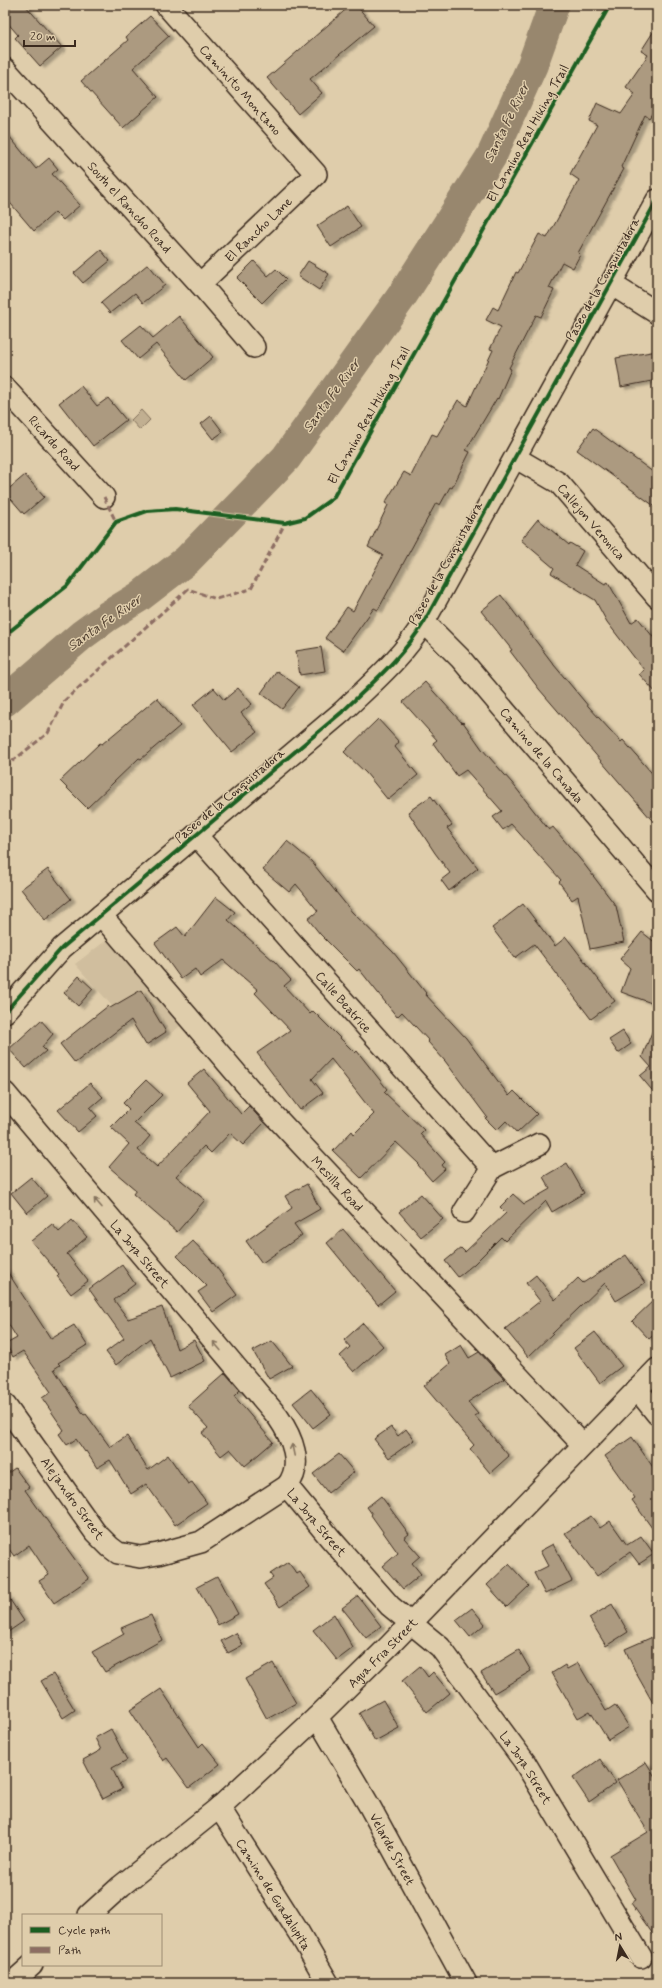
<svg xmlns="http://www.w3.org/2000/svg" width="662" height="1988" font-family="Mynerve,sans-serif">
	<style>
		.built { fill: #d0be9e }
		.pitch { fill: #c1af91; stroke: #7e6c58 }
		.lines { fill: none; stroke-linecap: round; stroke-linejoin: round }
		.river { stroke: #98876e; stroke-width: 31 }
		.building { fill: #ac9a80; stroke: #3b2a1e; filter: url(#shadow) }
		.minor-casing { stroke: #3b2a1e; stroke-width: 24 }
		.minor { stroke: #dfcdab; stroke-width: 21 }
		.quiet { stroke: #8d6e63; stroke-width: 3; stroke-dasharray: 6 3; stroke-linecap: butt }
		.cycleway-casing { stroke: #dfcdab; stroke-width: 6 }
		.cycleway { stroke: #1b5e20; stroke-width: 4 }
		.oneway { stroke: #85735d }
		.labels { text-anchor: middle; stroke-width: 3; stroke-linejoin: round; paint-order: stroke }
		.street-label { font-size: 13px; fill: #3b2a1e; stroke: #dfcdab }
		.water-label { font-size: 14px; font-style: italic; fill: #4e3d2e; stroke: #dfcdab }
	</style>
	<defs>
		<filter id="shadow"><feDropShadow dx="4.5" dy="2.5" stdDeviation="1" flood-color="#0004"/></filter>
	</defs>
	<rect width="100%" height="100%" fill="#dfcdab"/>
	<filter id="ink" filterUnits="userSpaceOnUse"><feTurbulence type="fractalNoise" baseFrequency=".025" numOctaves="2"/><feDisplacementMap in="SourceGraphic" scale="8" xChannelSelector="R" yChannelSelector="G"/><feConvolveMatrix kernelMatrix="1 2 1 2 8 2 1 2 1" color-interpolation-filters="sRGB"/></filter>
	<g filter="url(#ink)">
		<!-- built -->
		<path class="built" d="M108,939L183,1024L150,1049L75,964Z"/>
		<!-- pitch -->
		<path class="pitch" d="M141,410L150,420L140,430L131,420Z"/>
		<g class="lines">
			<!-- river -->
			<path class="river" d="M5,701L82,635L108,616L139,597L187,560L286,458L402,296L491,157L532,66L554,5"/>
		</g>
		<!-- building -->
		<path class="building" d="M5,5H25L62,47L40,66L15,38L18,35L5,20Z
			M351,5H356L374,26L310,79L322,93L298,114L267,78Z
			M150,16L169,36L133,68L158,97L123,128L81,81L128,40L126,37Z
			M657,26V106L649,118L645,115L621,167L624,169L578,253L580,255L573,268L562,262L549,288L554,290L541,317L536,315L509,368L511,369L498,399L497,398L466,450L470,452L452,488L450,487L440,505L436,503L378,610L374,608L343,651L325,638L347,607L353,611L383,555L368,547L388,505L385,503L404,472L411,476L432,434L437,436L458,400L467,406L493,350L490,349L501,327L486,320L493,307L498,310L516,272L518,273L539,234L547,238L579,180L570,174L597,125L589,121L597,103L621,114L635,94L626,87L648,55L641,51Z
			M5,131L36,169L49,158L58,169L52,174L80,205L63,220L55,212L34,231L5,197Z
			M347,206L361,227L331,247L317,226Z
			M101,250L110,261L83,283L74,273Z
			M254,261L268,276L276,269L286,279L262,303L237,278Z
			M308,261L329,274L319,290L298,276Z
			M148,264L165,285L143,303L135,293L110,313L101,303Z
			M179,316L213,357L186,380L156,344L138,359L122,340L141,325L153,338Z
			M657,351V380L621,387L616,358Z
			M81,386L97,406L108,398L126,420L93,446L59,403Z
			M211,416L223,432L213,439L201,424Z
			M593,428L657,475V508L577,450Z
			M25,475L44,497L24,514L5,492Z
			M538,519L569,545L570,543L583,551L575,565L605,584L608,582L631,623L638,618L657,642V694L639,674L644,670L607,622L595,600L551,573L554,568L521,540Z
			M501,595L554,665L589,707L621,742L623,740L657,779V826L539,689L510,651L512,650L481,611Z
			M321,647L325,671L300,675L296,651Z
			M277,671L299,687L282,709L261,693Z
			M425,682L462,723L463,722L482,749L512,783L549,830L553,827L584,864L616,906L624,942L590,949L578,896L572,900L559,882L561,880L511,824L503,830L493,817L502,811L466,770L457,776L433,743L437,740L403,702Z
			M214,688L224,700L238,688L252,704L241,713L257,732L232,752L193,705Z
			M157,698L180,726L141,759L139,758L87,808L60,781L100,743L102,744Z
			M378,719L399,742L395,747L418,775L388,800L366,773L344,752Z
			M431,796L452,825L447,828L478,868L449,891L441,880L450,873L435,853L408,812Z
			M287,841L311,861L352,912L393,952L426,993L425,994L466,1038L509,1096L514,1091L537,1114L517,1133L506,1121L497,1130L485,1118L487,1117L445,1061L428,1042L429,1041L402,1012L397,1017L359,969L357,971L320,934L308,919L318,911L296,884L289,892L263,870Z
			M48,869L71,899L45,920L21,889Z
			M216,897L235,912L228,920L275,962L291,980L284,986L310,1014L313,1011L355,1053L357,1051L387,1089L384,1092L424,1130L420,1134L445,1162L442,1165L445,1169L432,1181L418,1165L419,1164L396,1142L361,1178L333,1151L352,1131L354,1134L374,1114L331,1059L312,1079L323,1093L300,1110L257,1053L290,1030L255,993L258,990L223,960L200,977L195,969L181,979L155,943L177,927L185,937Z
			M523,904L555,946L566,937L615,1001L591,1019L534,944L515,958L492,928Z
			M642,932L657,944V1005L621,992L630,968L620,959Z
			M79,976L93,989L78,1006L64,993Z
			M141,990L166,1032L146,1045L131,1020L75,1063L60,1044L108,1006L110,1008Z
			M41,1020L53,1034L42,1047L46,1051L26,1068L9,1049Z
			M656,1022H657V1096L640,1076L651,1067L642,1057Z
			M623,1031L631,1044L618,1053L609,1040Z
			M204,1069L241,1114L249,1106L264,1123L243,1145L230,1133L211,1153L204,1146L176,1176L205,1200L177,1232L133,1194L136,1190L109,1167L129,1144L111,1127L129,1109L123,1103L146,1080L162,1095L134,1123L150,1136L138,1150L157,1167L210,1111L187,1083Z
			M90,1083L103,1097L90,1108L97,1116L78,1132L58,1110Z
			M567,1163L584,1193L552,1212L546,1201L505,1241L501,1237L474,1264L458,1277L445,1261L461,1248L465,1252L506,1213L500,1207L513,1194L524,1204L550,1189L543,1177Z
			M31,1177L47,1196L27,1213L11,1193Z
			M307,1184L320,1209L294,1224L302,1235L262,1263L246,1241L292,1208L285,1196Z
			M421,1194L443,1219L421,1237L399,1212Z
			M72,1220L87,1237L67,1254L88,1281L71,1294L57,1276L59,1274L31,1241L52,1224L59,1232Z
			M343,1229L395,1291L378,1305L327,1243Z
			M193,1241L211,1260L237,1295L213,1312L198,1292L207,1286L177,1256Z
			M626,1255L645,1283L616,1301L605,1283L528,1357L505,1329L540,1301L526,1283L536,1275L555,1300L578,1278L583,1283Z
			M122,1265L135,1284L114,1300L128,1319L162,1307L177,1349L194,1340L205,1361L170,1378L150,1338L116,1365L106,1352L124,1338L89,1289Z
			M5,1268L51,1339L74,1325L87,1345L58,1363L60,1365L54,1369L84,1415L86,1414L110,1447L127,1436L148,1470L168,1455L188,1484L192,1482L207,1503L175,1525L146,1484L131,1494L110,1460L97,1468L86,1451L85,1452L76,1439L67,1445L59,1434L64,1430L42,1398L51,1392L23,1351L13,1357L6,1344L17,1338L5,1319Z
			M657,1297V1332L649,1339L632,1321Z
			M363,1323L383,1346L354,1372L340,1356L350,1347L344,1340Z
			M595,1332L622,1366L600,1383L574,1348Z
			M272,1341L292,1366L269,1379L253,1351Z
			M461,1345L469,1358L479,1352L504,1379L468,1402L478,1414L475,1416L509,1456L490,1473L470,1449L474,1445L424,1386L450,1364L445,1355Z
			M225,1373L240,1390L234,1396L273,1442L245,1466L230,1449L221,1456L202,1433L208,1428L188,1406Z
			M311,1389L331,1414L313,1428L293,1403Z
			M391,1427L398,1436L406,1429L414,1440L389,1458L374,1439Z
			M632,1437L657,1473V1535L632,1500L635,1498L605,1456Z
			M339,1454L354,1472L328,1493L313,1474Z
			M15,1468L29,1487L25,1490L89,1579L54,1603L39,1581L49,1575L29,1545L14,1556L5,1544V1475Z
			M381,1496L409,1534L404,1538L420,1556L412,1563L421,1574L403,1589L383,1566L398,1553L371,1515L372,1514L367,1507Z
			M591,1516L600,1528L610,1521L627,1545L641,1536L654,1554L639,1564L630,1552L597,1576L565,1533Z
			M553,1544L572,1581L545,1594L534,1573L548,1566L540,1551Z
			M288,1562L297,1574L300,1572L310,1587L280,1607L264,1584L273,1578L270,1574Z
			M509,1564L529,1586L507,1607L487,1585Z
			M218,1576L238,1614L218,1625L197,1587Z
			M5,1592L24,1621L5,1634Z
			M358,1596L381,1626L366,1638L342,1608Z
			M612,1604L628,1632L606,1646L589,1618Z
			M472,1608L485,1624L470,1637L456,1620Z
			M334,1614L353,1648L337,1660L313,1630Z
			M151,1615L162,1640L105,1672L92,1652L124,1634L121,1628Z
			M236,1633L243,1645L228,1653L221,1641Z
			M657,1635V1710L636,1673L625,1649Z
			M519,1650L531,1671L494,1693L481,1673Z
			M273,1663L296,1703L267,1719L245,1679Z
			M578,1663L606,1711L615,1705L629,1727L608,1740L590,1711L578,1718L552,1673L565,1665L567,1669Z
			M420,1666L428,1677L433,1672L450,1693L427,1712L402,1681Z
			M53,1674L75,1710L63,1718L41,1681Z
			M161,1689L199,1747L203,1743L220,1764L189,1788L167,1758L163,1761L130,1710Z
			M383,1700L399,1728L375,1741L359,1713Z
			M111,1729L127,1760L112,1768L122,1789L103,1799L83,1760L101,1750L95,1738Z
			M600,1759L616,1783L589,1802L573,1778Z
			M646,1762L657,1780V1940L631,1903L636,1900L610,1855L648,1832L617,1780Z"/>
		<g class="lines">
			<defs>
				<g id="minor">
					<path id="s1" d="M166,5L316,174L200,284"/>
					<path id="s2" d="M5,69L200,284L254,347"/>
					<path d="M611,284L657,313"/>
					<path id="s3" d="M5,388L104,497"/>
					<path id="s4" d="M516,458L559,483L657,597"/>
					<path id="s5" d="M424,622L460,658L657,890"/>
					<path id="s6" d="M196,835L492,1168"/>
					<path id="s7" d="M101,915L254,1094L582,1444"/>
					<path d="M5,1012L62,948L342,712C372,683 402,658 424,622L657,200"/>
					<path id="s8" d="M5,1093L278,1417C292,1437 304,1465 287,1486L201,1542L158,1554L140,1557L118,1553L110,1547L95,1532L5,1405"/>
					<path d="M464,1212L492,1168L539,1144"/>
					<path d="M637,1389L657,1414"/>
					<path id="s9" d="M287,1486L330,1538L390,1606L440,1647L524,1761L641,1957"/>
					<path id="s10" d="M317,1717L370,1807L466,1983"/>
					<path id="s11" d="M219,1807L299,1933L328,1983"/>
					<path id="s12" d="M89,1915L121,1886L222,1805L317,1717L388,1647L657,1369"/>
					<path d="M12,1983L32,1965"/>
				</g>
			</defs>
			<!-- minor casing -->
			<use href="#minor" class="minor-casing"/>
			<!-- minor -->
			<use href="#minor" class="minor"/>
			<!-- quiet -->
			<path class="quiet" d="M104,497L116,522
				M5,767L48,733L65,700L188,589L216,599L251,589L285,523"/>
			<defs>
				<path id="cycleway" d="M5,635L67,586L116,522L147,511L175,509L285,523L305,518L333,498L610,5
					M5,1012L62,948L342,712C372,683 402,658 424,622L657,200"/>
			</defs>
			<!-- cycleway casing -->
			<use href="#cycleway" class="cycleway-casing"/>
			<!-- cycleway -->
			<use href="#cycleway" class="cycleway"/>
		</g>
		<!-- one-way arrows -->
		<defs><path id="oneway-shaft" d="M-6 0H5M1.5-3L5.5 0L1.5 3" fill="none" stroke-width="1.6" stroke-linecap="round" stroke-linejoin="round"/></defs>
		<g class="oneway">
			<use href="#oneway-shaft" transform="translate(98 1203) rotate(-131)"/>
			<use href="#oneway-shaft" transform="translate(217 1346) rotate(-130)"/>
			<use href="#oneway-shaft" transform="translate(293 1450) rotate(-102)"/>
		</g>
	</g>
	<g class="labels">
		<!-- street labels -->
		<g class="street-label">
			<text dy="5" stroke="none"><textPath href="#s1" startOffset="113">Caminito Montano</textPath></text>
			<text transform="translate(527 133) rotate(-61)" y="5">El Camino Real Hiking Trail</text>
			<text dy="5" stroke="none"><textPath href="#s2" startOffset="186">South el Rancho Road</textPath></text>
			<text transform="translate(258 229) rotate(-44)" y="5">El Rancho Lane</text>
			<text transform="translate(602 279) rotate(-61)" y="5">Paseo de la Conquistadora</text>
			<text transform="translate(368 415) rotate(-61)" y="5">El Camino Real Hiking Trail</text>
			<text dy="5" stroke="none"><textPath href="#s3" startOffset="74">Ricardo Road</textPath></text>
			<text dy="5" stroke="none"><textPath href="#s4" startOffset="100">Callejon Veronica</textPath></text>
			<text transform="translate(445 563) rotate(-61)" y="5">Paseo de la Conquistadora</text>
			<text dy="5" stroke="none"><textPath href="#s5" startOffset="178">Camino de la Canada</textPath></text>
			<text transform="translate(229 795) rotate(-40)" y="5">Paseo de la Conquistadora</text>
			<text dy="5" stroke="none"><textPath href="#s6" startOffset="223">Calle Beatrice</textPath></text>
			<text dy="5" stroke="none"><textPath href="#s7" startOffset="358">Mesilla Road</textPath></text>
			<text dy="5" stroke="none"><textPath href="#s8" startOffset="210">La Joya Street</textPath></text>
			<text transform="translate(73 1498) rotate(54)" y="5">Alejandro Street</text>
			<text dy="5" stroke="none"><textPath href="#s9" startOffset="47">La Joya Street</textPath></text>
			<text dy="5" stroke="none"><textPath href="#s12" startOffset="394">Agua Fria Street</textPath></text>
			<text dy="5" stroke="none"><textPath href="#s9" startOffset="371">La Joya Street</textPath></text>
			<text dy="5" stroke="none"><textPath href="#s10" startOffset="152">Velarde Street</textPath></text>
			<text dy="5" stroke="none"><textPath href="#s11" startOffset="103">Camino de Guadalupita</textPath></text>
		</g>
		<!-- water labels -->
		<g class="water-label">
			<text transform="translate(506 122) rotate(-64)" y="5">Santa Fe River</text>
			<text transform="translate(331 395) rotate(-54)" y="5">Santa Fe River</text>
			<text transform="translate(104 622) rotate(-35)" y="5">Santa Fe River</text>
		</g>
	</g>
	<!-- margin -->
	<rect width="662" height="1988" fill="none" stroke="#dfcdab" stroke-width="20"/>
	<rect x="10" y="10" width="642" height="1968" fill="none" stroke="#3b2a1e" stroke-width="1.5" filter="url(#ink)"/>
	<!-- legend -->
	<rect x="22" y="1914" width="140" height="52" fill="#dfcdab" stroke="#9d8c73"/>
	<rect x="30" y="1927" width="20" height="6" fill="#1b5e20" stroke="#9d8c73"/>
	<text x="58" y="1934" font-size="12" fill="#3b2a1e">Cycle path</text>
	<rect x="30" y="1947" width="20" height="6" fill="#8d6e63" stroke="#9d8c73"/>
	<text x="58" y="1954" font-size="12" fill="#3b2a1e">Path</text>
	<!-- north arrow -->
	<g transform="translate(620 1946) rotate(350)" stroke="#dfcdab" stroke-width="3" paint-order="stroke">
	<path d="M0-3L7 15L0 10L-7 15Z" fill="#3b2a1e"/>
	<text y="-6" font-size="11" font-weight="bold" text-anchor="middle" fill="#3b2a1e">N</text>
	</g>
	<!-- scale -->
	<path d="M24 40v6h51v-6" fill="none" stroke="#3b2a1e" stroke-width="2"/>
	<text x="30" y="40" font-size="12" fill="#3b2a1e" stroke="#dfcdab" stroke-width="3" paint-order="stroke">20 m</text>
</svg>
